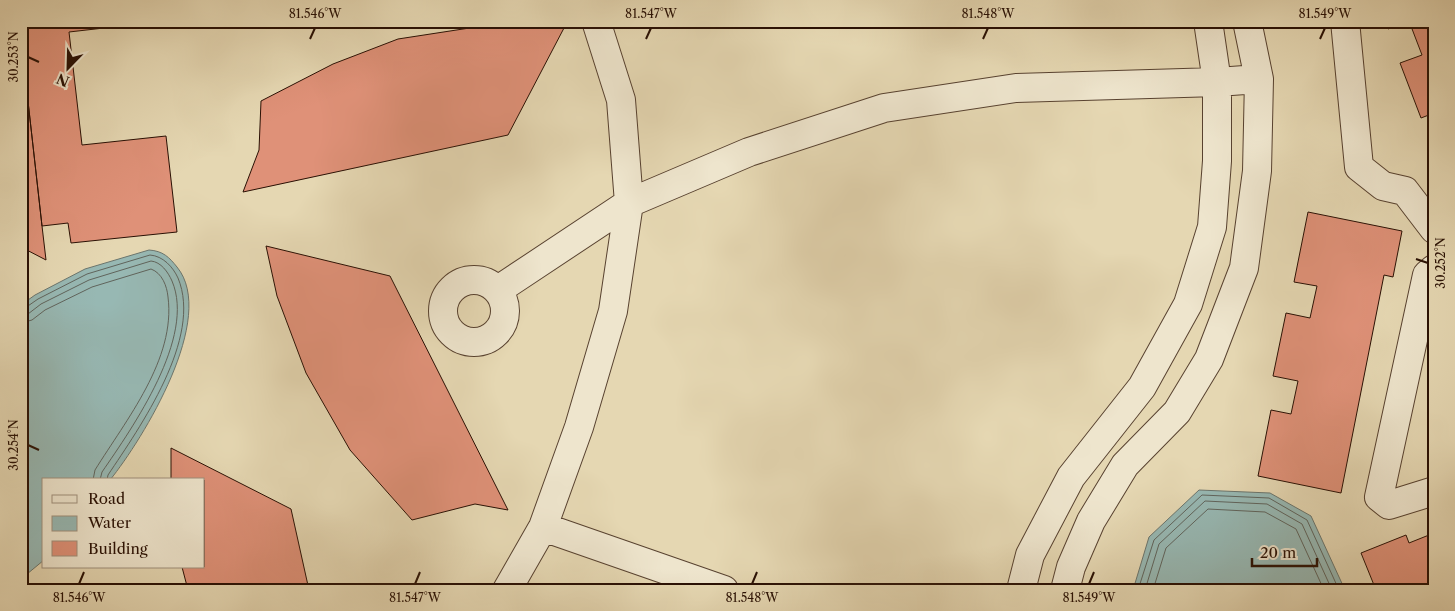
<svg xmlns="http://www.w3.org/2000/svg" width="1455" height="611" font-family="'Libre Caslon Text',serif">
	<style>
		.water { fill: #97b8b3; stroke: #6b756d }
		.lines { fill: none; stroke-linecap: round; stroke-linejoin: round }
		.shore { stroke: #60645c; stroke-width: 1 }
		.building { fill: #df9178; stroke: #291004 }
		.minor-casing { stroke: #584230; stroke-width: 30 }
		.minor { stroke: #eee5cd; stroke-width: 28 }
		.ticks { fill: none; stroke: #291004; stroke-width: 2 }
		.neatline { fill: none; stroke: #291004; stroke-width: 2 }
		.ticks-label { font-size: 12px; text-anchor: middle; fill: #291004 }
	</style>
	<rect width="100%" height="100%" fill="#e5d7b2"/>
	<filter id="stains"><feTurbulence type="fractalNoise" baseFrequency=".004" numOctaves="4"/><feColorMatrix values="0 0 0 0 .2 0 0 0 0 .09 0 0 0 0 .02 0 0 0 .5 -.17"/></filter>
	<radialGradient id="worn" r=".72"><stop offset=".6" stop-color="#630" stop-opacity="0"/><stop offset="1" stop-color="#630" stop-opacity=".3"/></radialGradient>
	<!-- water -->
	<path class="water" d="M149,250C163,251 169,257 177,267C218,317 143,439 110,480H44V560L21,579V305L35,295L85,269Z
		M1199,490L1270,493L1311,516L1345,590H1133L1149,537Z"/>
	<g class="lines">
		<!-- shore -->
		<path class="shore" d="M21,309L25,308L38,299L87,274L150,255C163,256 173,267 178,278C203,338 140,427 108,475L107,480
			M21,315L28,314L41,304L89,280L151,261C161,262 168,272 172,281C196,337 133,427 102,472L100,480
			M21,323L32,320L45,310L92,287L151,269C162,273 167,286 168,297C176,359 126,420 95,470L93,480
			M1138,590L1154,540L1202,495L1269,498L1307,520L1339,590
			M1145,590L1159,544L1205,501L1267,504L1302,524L1332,590
			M1153,590L1166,548L1208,509L1265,512L1296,529L1324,590"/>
	</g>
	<!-- building -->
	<path class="building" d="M21,21H165L69,32L82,145L166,136L177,232L71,243L68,223L42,226L21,39Z
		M1385,21H1408L1388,29Z
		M1409,21H1434V113L1421,118L1400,63L1422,55Z
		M539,25L564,28L508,135L243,192L259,150L261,101L333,64L398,39L476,27Z
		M21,39L42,226L46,260L21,247Z
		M1308,212L1402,231L1393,277L1384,275L1341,493L1258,476L1271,410L1291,414L1298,381L1273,376L1286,313L1310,318L1317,286L1294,282Z
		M266,246L390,276L508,510L475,504L412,520L350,450L306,373L277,296Z
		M171,448L291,509L309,590H188L182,567H204V480H171Z
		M1434,533V590H1376L1361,553L1406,535L1409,543Z"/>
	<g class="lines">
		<defs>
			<path id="minor" d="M1345,21L1359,167L1383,186L1405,191L1434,229
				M1434,269L1427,275L1379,497L1389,505L1434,491
				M443 311a31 31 0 1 1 62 0a31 31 0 1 1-62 0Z
				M498,290L629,203L749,152L884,108L1016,88L1217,82L1259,79
				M543,527L724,590
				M507,590L543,527L579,427L613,311L629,203L621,100L596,21
				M1021,590L1030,555L1071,477L1142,387L1188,304L1212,227L1217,161V82L1208,21
				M1065,590L1071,567L1091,521L1125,465L1177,412L1209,359L1244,268L1257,171L1259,79L1247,21"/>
		</defs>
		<!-- minor casing -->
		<use href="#minor" class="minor-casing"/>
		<!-- minor -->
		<use href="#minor" class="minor"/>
	</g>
	<!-- ticks -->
	<path class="ticks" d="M310,39L315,28M646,39L651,28M983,39L988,28M1320,39L1325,28M28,57L39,62M1416,259L1428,263M28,445L39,450M79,584L84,572M415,584L420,572M752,584L757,572M1089,584L1094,572"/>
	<!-- margin -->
	<rect width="1455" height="611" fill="none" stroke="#e5d7b2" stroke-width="55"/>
	<!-- legend -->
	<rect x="42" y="478" width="162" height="90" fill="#eee5cd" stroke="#9f907d"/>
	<rect x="52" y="495" width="25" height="8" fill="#eee5cd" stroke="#9f907d"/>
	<text x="88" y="504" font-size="15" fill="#291004">Road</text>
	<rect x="52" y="516" width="25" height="15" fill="#97b8b3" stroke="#9f907d"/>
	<text x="88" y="528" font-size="15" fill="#291004">Water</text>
	<rect x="52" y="541" width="25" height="15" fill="#df9178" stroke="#9f907d"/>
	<text x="88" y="554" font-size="15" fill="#291004">Building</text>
	<!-- north arrow -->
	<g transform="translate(68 68) rotate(203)" stroke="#eee5cd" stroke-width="4" paint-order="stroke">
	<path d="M0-4L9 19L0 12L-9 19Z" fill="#291004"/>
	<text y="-8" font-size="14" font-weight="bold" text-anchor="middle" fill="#291004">N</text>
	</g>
	<!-- scale -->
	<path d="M1252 558v8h65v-8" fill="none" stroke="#291004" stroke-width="2.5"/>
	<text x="1260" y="558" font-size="15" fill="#291004" stroke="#eee5cd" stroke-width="4" paint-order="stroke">20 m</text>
	<rect x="28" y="28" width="1400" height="556" class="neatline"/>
	<g class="ticks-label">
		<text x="315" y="18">81.546°W</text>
		<text x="651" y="18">81.547°W</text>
		<text x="988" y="18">81.548°W</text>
		<text x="1325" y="18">81.549°W</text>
		<text transform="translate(14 57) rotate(-90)" y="4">30.253°N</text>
		<text transform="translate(1441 263) rotate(-90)" y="4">30.252°N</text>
		<text transform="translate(14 445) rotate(-90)" y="4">30.254°N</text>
		<text x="79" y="602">81.546°W</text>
		<text x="415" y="602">81.547°W</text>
		<text x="752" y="602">81.548°W</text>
		<text x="1089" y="602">81.549°W</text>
	</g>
	<rect width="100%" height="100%" filter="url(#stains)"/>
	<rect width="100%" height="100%" fill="url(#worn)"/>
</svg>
